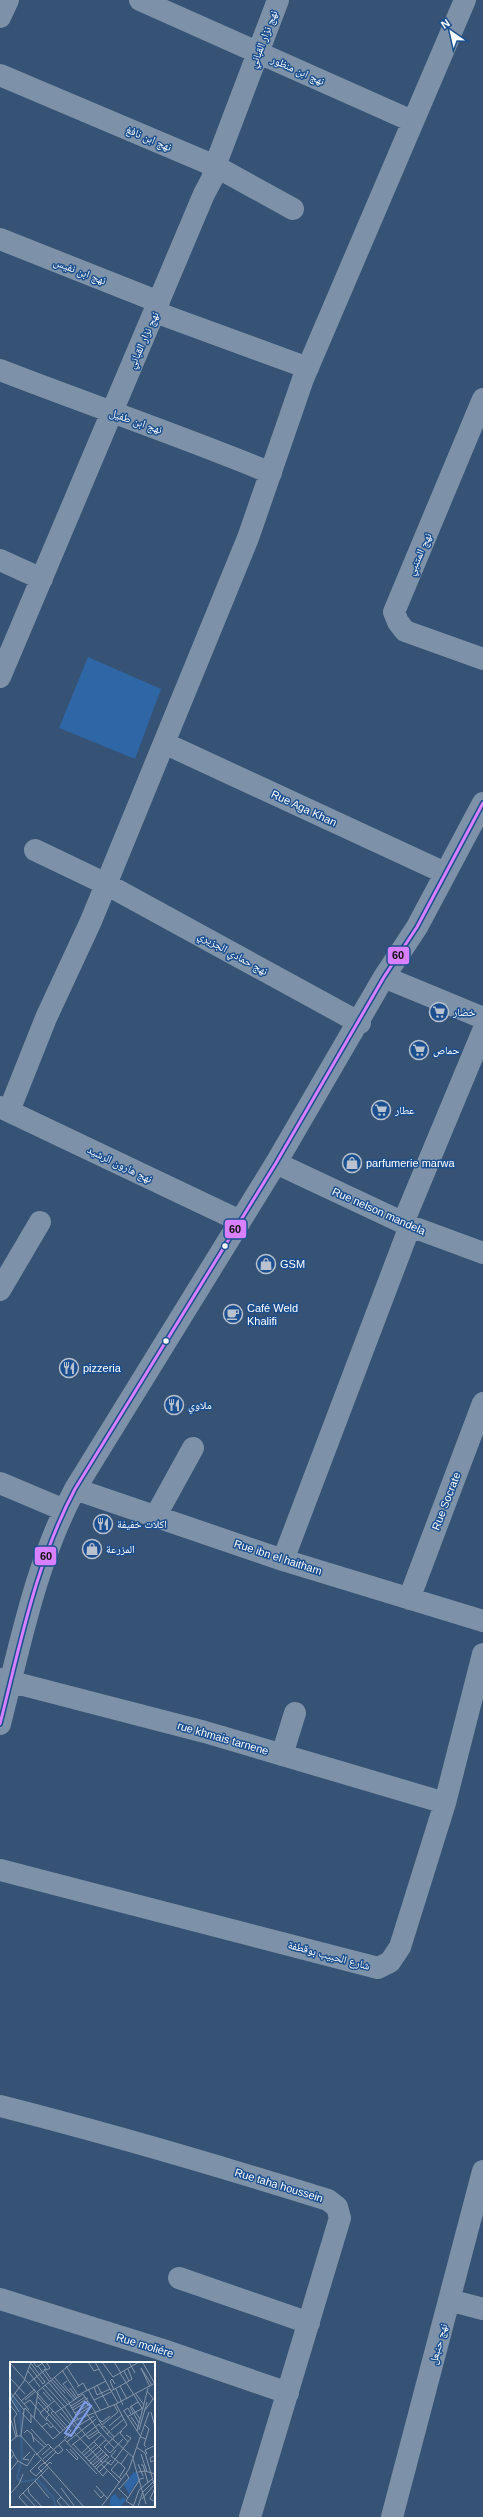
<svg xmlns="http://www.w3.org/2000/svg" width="483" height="2517" font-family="Arial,'Noto Naskh Arabic',sans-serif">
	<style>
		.green { fill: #2f66a5 }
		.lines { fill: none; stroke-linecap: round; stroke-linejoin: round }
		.minor { stroke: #7d92a8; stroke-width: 22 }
		.bus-1-casing { stroke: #1b4f8f; stroke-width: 6 }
		.bus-1 { stroke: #d880ff; stroke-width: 3 }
		.bus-dot { fill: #fff; stroke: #1b4f8f; stroke-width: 1.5 }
		.labels { text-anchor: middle; stroke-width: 3; stroke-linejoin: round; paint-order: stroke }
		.street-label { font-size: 11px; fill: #fff; stroke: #1b4f8f }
		.poi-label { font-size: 11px; fill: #fff; stroke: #1b4f8f; text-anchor: start }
		.inset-river { fill: none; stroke: #3b618d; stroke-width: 2 }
		.inset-road { fill: none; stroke: #8697ac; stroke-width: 1 }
		.view { fill: #839eea; fill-opacity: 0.15; stroke: #839eea; stroke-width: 2 }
		.inset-edge { fill: none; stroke: #fff; stroke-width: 2 }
		.line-badge { stroke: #1b4f8f; stroke-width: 1.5 }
		.pale-badge-label { font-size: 11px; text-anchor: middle; font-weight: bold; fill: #111 }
	</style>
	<rect width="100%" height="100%" fill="#365274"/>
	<!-- green -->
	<path class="green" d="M88,657L161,689L135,759L59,728Z"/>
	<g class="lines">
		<!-- minor -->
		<path class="minor" d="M140,0L412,121
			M0,17L8,0
			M0,75L215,166L293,209
			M0,239L159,302
			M155,312L308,368
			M0,370C90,405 182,436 271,473
			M483,399L394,612L398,622L405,631L483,659
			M0,560L42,579
			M0,677L204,194L212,179L215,166L278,0
			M164,743L445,873
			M35,850L106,884L360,1023
			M384,977L483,1018
			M0,1107L240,1221
			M9,1111L46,1018L91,921L248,538L303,379L465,0
			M276,1163L410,1226L483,1253
			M403,1223L483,1031
			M0,1290L40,1222
			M0,1483L64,1510
			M75,1489L283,1560L483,1621
			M155,1517L193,1448
			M283,1560L410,1226
			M409,1599L483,1403
			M0,1679L205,1732L445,1803
			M0,1724C20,1645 36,1562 75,1489L276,1163L384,977L417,927L483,803
			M282,1755L295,1713
			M0,1870L378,1968L390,1962L400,1947L445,1803L483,1654
			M0,2106C110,2134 219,2166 328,2200L337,2207L340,2218L250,2517
			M179,2278L309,2323
			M0,2299L160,2349L288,2393
			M449,2300L483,2309
			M392,2517L483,2171"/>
		<defs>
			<path id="bus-1" d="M0,1724C20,1645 36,1562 75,1489L276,1163L384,977L417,927L483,803"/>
		</defs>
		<!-- bus-1 casing -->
		<use href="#bus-1" class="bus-1-casing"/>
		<!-- bus-1 -->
		<use href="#bus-1" class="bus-1"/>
	</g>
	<!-- icons -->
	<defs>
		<symbol id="supermarket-ring" viewBox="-11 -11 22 22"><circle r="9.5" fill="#1b4f8f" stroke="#b9c2ce" stroke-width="1.5"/><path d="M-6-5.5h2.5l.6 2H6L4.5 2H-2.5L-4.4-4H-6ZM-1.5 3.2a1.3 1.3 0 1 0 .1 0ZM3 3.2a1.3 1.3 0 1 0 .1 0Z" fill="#b9c2ce"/></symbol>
		<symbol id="shop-ring" viewBox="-11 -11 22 22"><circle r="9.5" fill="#1b4f8f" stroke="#b9c2ce" stroke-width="1.5"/><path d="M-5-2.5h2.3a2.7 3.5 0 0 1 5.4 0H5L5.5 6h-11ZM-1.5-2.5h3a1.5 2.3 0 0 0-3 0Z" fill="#b9c2ce"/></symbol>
		<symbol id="cafe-ring" viewBox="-11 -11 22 22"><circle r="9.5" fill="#1b4f8f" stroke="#b9c2ce" stroke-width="1.5"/><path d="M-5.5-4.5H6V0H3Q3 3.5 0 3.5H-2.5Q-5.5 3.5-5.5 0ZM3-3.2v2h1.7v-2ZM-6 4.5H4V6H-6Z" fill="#b9c2ce"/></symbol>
		<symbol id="restaurant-ring" viewBox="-11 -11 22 22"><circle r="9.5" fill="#1b4f8f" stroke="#b9c2ce" stroke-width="1.5"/><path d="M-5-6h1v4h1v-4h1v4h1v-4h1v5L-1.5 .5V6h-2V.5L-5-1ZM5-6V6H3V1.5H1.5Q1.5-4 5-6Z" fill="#b9c2ce"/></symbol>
	</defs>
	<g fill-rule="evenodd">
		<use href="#supermarket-ring" x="428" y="1001" width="22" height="22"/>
		<use href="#supermarket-ring" x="408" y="1039" width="22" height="22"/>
		<use href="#supermarket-ring" x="370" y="1099" width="22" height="22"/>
		<use href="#shop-ring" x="341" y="1152" width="22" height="22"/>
		<use href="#shop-ring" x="255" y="1253" width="22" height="22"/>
		<use href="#cafe-ring" x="222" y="1303" width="22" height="22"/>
		<use href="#restaurant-ring" x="58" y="1357" width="22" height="22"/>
		<use href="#restaurant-ring" x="163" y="1394" width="22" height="22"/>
		<use href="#restaurant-ring" x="92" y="1513" width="22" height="22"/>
		<use href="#shop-ring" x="81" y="1538" width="22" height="22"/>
	</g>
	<!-- markers -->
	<g class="bus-dot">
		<circle cx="225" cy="1246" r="3.5"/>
		<circle cx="166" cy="1341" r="3.5"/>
	</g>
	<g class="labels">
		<!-- street labels -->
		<g class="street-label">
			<text transform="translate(263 39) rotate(-69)" y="4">نهج نزار القباني</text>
			<text transform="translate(298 70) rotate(24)" y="4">نهج ابن منظور</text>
			<text transform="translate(149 138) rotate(23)" y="4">نهج ابن نافغ</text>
			<text transform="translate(80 271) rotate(21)" y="4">نهج ابن نفيس</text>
			<text transform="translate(143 340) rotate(-66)" y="4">نهج نزار القباني</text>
			<text transform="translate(136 421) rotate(19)" y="4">نهج ابن طفيل</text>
			<text transform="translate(419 554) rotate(-66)" y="4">نهج المتنبي</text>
			<text transform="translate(304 808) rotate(25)" y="4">Rue Aga Khan</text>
			<text transform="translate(233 953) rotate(29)" y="4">نهج حمادي الجزيري</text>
			<text transform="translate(120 1164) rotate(26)" y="4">نهج هارون الرشيد</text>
			<text transform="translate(379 1211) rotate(24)" y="4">Rue nelson mandela</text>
			<text transform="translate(446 1501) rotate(-69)" y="4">Rue Socrate</text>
			<text transform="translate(278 1557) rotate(18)" y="4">Rue ibn el haitham</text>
			<text transform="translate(223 1738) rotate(16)" y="4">rue khmais tarnene</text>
			<text transform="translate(329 1955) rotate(15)" y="4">شارع الحبيب بوقطفة</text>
			<text transform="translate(279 2185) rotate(17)" y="4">Rue taha houssein</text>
			<text transform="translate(438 2344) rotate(-75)" y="4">نهج حنبعل</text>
			<text transform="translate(145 2345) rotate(17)" y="4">Rue moliére</text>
		</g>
		<!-- poi labels -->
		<g class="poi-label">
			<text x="453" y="1016">خضار</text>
			<text x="433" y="1054">حماص</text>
			<text x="395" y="1114">عطار</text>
			<text x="366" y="1167">parfumerie marwa</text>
			<text x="280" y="1268">GSM</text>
			<text x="247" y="1312">Café Weld<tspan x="247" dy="13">Khalifi</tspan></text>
			<text x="83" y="1372">pizzeria</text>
			<text x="188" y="1409">ملاوي</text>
			<text x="117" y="1528">اكلات خفيفة</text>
			<text x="106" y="1553">المزرعة</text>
		</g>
	</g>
	<!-- overview -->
	<g transform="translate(10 2362)">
		<rect width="145" height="145" fill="#365274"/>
		<path d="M127,110L129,117L119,132L114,123L123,111ZM105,132L110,138L113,135L116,138L110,145L99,143L101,135Z" fill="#2f66a5"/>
		<path class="inset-river" d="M0,33L10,48L12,96L7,116L12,120L27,117L43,135L46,145"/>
		<path class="inset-road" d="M20,0L35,20L33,22M23,0L27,5L34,0M31,0L37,8L40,6L36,0M78,0L84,9L89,7M85,0L108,41M92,0L103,15L129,0M104,0L111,11M119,0L125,11M0,1L61,69L54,76M133,1L145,22M28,4L39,19M56,4L69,24M20,5L33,22M34,7L41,17M118,7L122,17L119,19M52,8L69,35M18,9L30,25M110,11L124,33M44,15L64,38M1,17L15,32M42,17L55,31M40,18L60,41M57,19L53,22L66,37M38,20L57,42M19,21L36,7M35,23L54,44M87,23L99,45M110,24L117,37M32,25L51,46M67,25L73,21L77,28M84,25L87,33L100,27M140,25L131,6L142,23M60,26L67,36M78,27L84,38M106,27L113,43M104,28L100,19L102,17L105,22M101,29L119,19L114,9M137,29L145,39M0,30L14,48M27,30L63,0M28,30L24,56L43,77L64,59L106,42L145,21M33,30L41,39M5,31L19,48M73,32L86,51M126,32L134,43M68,33L96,19M124,33L132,46M28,35L39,48L37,50M1,37L9,50M0,38L14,19L21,0M15,38L26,29M11,39L25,27M28,40L53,68M128,40L120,45L129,61M59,41L68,57M14,42L20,38L31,51M106,42L117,63L94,85L100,91L113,77M0,43L7,52L4,56L7,74M54,44L64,59M61,44L75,35M121,44L130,57M51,46L66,66M62,46L78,36M63,48L78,39M90,48L84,38L101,30M135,48L143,37M43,49L41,51L55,66M113,49L118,46L121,52M114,49L131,75L136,77M141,50L145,65M12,51L21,61V53M45,51L73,32M50,51L60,62M65,51L80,42M85,51L92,63L108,50L104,43M77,52L89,70L104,86M39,53L36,56L50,71M66,54L81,44M117,55L133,46M121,55L128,65M1,58L6,75M90,58L92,60L100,54M37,59L30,51L44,39M64,59L79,77L89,70M89,62L97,72M135,63L139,67L134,83L136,85M68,64L84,54M99,64L112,53M32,65L37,61L41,66L43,64M91,66L94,64L104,75M21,67L36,83M101,68L114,57M129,68L137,40M100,69L97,72L124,96M112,69L110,71L118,80M127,69L138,26M64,70L93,101M14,71L17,68L22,72L24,80M11,74L14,48L15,46L24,56M22,74L34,85M77,75L88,68M55,78L87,112M0,80L7,74H11L74,145M57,80L86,57M84,80L99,95L86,107M63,82L93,114L97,109M62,83L89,62M126,85L135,91L145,125M0,86L4,92L0,98M56,87L67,98L68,96M60,87L68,96M106,88L101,94L111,102L118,92M112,88L121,76L116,73M46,90L48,92L53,88L49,83M72,91L91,73M131,92L137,110M137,92L135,88L144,84M4,93L8,99L17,104L25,92M26,93L38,82L46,90L34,102M32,93L41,85M74,93L86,83M144,94L140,96L141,100L145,98M76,96L96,78M33,97L69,65M123,97L136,142M19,98L13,97L20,90M31,98L20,109L26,114L31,109M79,99L91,88M95,99L101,103L112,88M108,100L101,108L111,117M80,102L93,90M91,102L110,121M128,102L133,114M83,103L96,92M131,103H133L138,121M85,105L97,93M0,109L8,99M31,109L40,100L42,102M32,110L28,106L34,101M89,110L101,98M128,110L135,109L145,112M31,113L60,145M109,116L115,106L111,102M25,119L39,136M86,124L98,137M18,126L19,131L32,145M51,126L65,145M108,126L118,136M109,127L119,116L116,111M84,128L91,136L94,133M133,130L143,120M13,131L26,145M0,132L9,122L13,112M51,135L47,139L52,145M132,137L144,123M144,139L140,137L145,126M124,144L116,139L130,117L134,116M18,145L9,135L38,106M91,145L119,107L139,50M123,145L129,128L142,117M128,145L133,129"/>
		<path class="view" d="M75,40L81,44L61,74L55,71Z"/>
		<rect width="145" height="145" class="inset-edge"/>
	</g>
	<g class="line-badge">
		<rect x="387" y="946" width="23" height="19" rx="4" fill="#d880ff"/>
		<rect x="224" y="1219" width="23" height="20" rx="4" fill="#d880ff"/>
		<rect x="34" y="1546" width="23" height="20" rx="4" fill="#d880ff"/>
	</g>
	<g class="pale-badge-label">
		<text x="398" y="959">60</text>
		<text x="235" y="1233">60</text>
		<text x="46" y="1560">60</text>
	</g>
	<!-- north arrow -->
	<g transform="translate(451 32) rotate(326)" stroke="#1b4f8f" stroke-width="3" paint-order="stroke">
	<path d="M0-3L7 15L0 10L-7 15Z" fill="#ffffff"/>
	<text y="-6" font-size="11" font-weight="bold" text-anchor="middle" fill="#ffffff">N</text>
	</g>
</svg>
